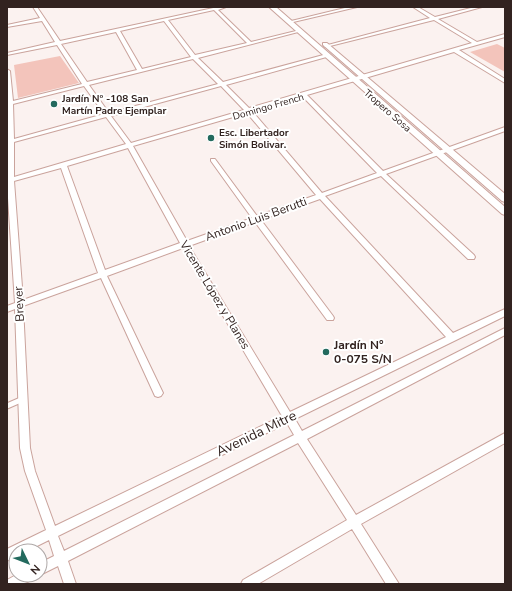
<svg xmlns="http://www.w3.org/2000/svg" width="512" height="591" font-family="'Nunito Sans',sans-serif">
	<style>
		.green { fill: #f3c4bb }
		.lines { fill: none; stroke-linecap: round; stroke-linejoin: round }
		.lane-casing { stroke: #caa39c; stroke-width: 7 }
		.street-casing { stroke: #caa39c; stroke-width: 2 }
		.secondary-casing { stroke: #caa39c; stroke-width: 2 }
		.lane { stroke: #fff; stroke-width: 5 }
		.street { fill: #fff; fill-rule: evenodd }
		.secondary { fill: #fff; fill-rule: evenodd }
		.poi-dot { fill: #236a5e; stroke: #fff; stroke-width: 1.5 }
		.labels { text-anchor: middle; stroke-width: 4; stroke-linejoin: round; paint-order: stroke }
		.far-poi-label { font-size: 10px; font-weight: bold; fill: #322320; stroke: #fff; text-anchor: start }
		.far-street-label { font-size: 10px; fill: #322320; stroke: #fff }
		.street-label { font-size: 12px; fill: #322320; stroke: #fff }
		.poi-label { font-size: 12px; font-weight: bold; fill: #322320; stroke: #fff; text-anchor: start }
		.near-street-label { font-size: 14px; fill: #322320; stroke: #fff }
	</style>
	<rect width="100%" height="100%" fill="#fbf2f0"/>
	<!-- green -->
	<path class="green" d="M497,44L505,48V72L470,52Z
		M60,56L79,83L18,98L14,65Z"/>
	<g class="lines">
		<defs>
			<path id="lane" d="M7,406L23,399"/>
			<path id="street" d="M33,7H37L60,41L218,7H226L218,10L251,42L300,30L302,31L198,58L223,82L327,54L330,56L226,85L249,108L472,43L434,20L326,47L324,46L430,18L413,7H418L435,17L475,7H482L438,19L477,42L505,34V37L459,50L505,79V83L454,52L307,95L383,171L505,127V131L386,174L474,255L475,257L474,259H468L381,176L325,196L453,333L505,309V316L295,419L302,431L505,328V335L307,439L356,515L505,433V443L361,524L399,584H386L352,529L258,584H241L243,580L347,520L298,443L68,561L76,584H64L58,566L40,575V563L54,556L49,540L27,551H16V556L7,561V549L46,530L25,471L20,448L15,309L7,312V306L15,303L7,183V69L10,71L13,101L82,84L57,45L7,55V53L55,42L42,21L7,27V25L40,18ZM214,10L247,43L195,55L168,20ZM164,21L191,57L142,69L120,31ZM116,32L137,70L87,82L61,44ZM193,59L218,84L109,113L89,85ZM84,86L104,114L14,139L13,104ZM221,86L244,110L131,143L111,116ZM302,96L377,173L322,193L252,111ZM247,113L316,195L257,216L215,159H211V161L252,218L187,241L133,146ZM106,117L126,144L14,177V142ZM128,148L180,243L105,270L67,166ZM61,168L98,273L23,300L14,181ZM320,199L446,337L290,412L189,246L255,222L327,320H333L334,318L333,316L261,220ZM183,248L282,416L55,526L35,471L30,448L23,306L101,278L155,396L158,397L161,396L163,393L107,276ZM287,423L294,435L64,551L58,536Z
				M349,7H357L289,23L287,22Z
				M16,575H34C29,586 17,584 7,584V580Z"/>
			<path id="secondary" d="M269,7H276L505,207V215L502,214Z
				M323,43H327L505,194V202L502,201L323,45Z"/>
		</defs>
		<!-- lane casing -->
		<use href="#lane" class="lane-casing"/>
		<!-- street casing -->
		<use href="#street" class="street-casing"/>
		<!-- secondary casing -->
		<use href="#secondary" class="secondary-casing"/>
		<!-- lane -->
		<use href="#lane" class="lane"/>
		<!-- street -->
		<use href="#street" class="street"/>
		<!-- secondary -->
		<use href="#secondary" class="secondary"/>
	</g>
	<!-- markers -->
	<g class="poi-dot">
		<circle cx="54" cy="104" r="4"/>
		<circle cx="211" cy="138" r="4"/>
		<circle cx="326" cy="352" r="4"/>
	</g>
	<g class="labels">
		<!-- far-poi labels -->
		<g class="far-poi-label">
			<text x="62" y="102">Jardín N° -108 San<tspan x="62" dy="12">Martín Padre Ejemplar</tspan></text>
			<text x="219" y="136">Esc. Libertador<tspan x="219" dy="12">Simón Bolivar.</tspan></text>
		</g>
		<!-- far-street labels -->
		<g class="far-street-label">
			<text transform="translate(268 106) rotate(-16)" y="4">Domingo French</text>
			<text transform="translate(388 110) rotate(41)" y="4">Tropero Sosa</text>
		</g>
		<!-- street labels -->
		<g class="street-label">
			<text transform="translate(256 219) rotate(-20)" y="4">Antonio Luis Berutti</text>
			<text transform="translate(215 295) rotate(59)" y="4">Vicente López y Planes</text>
			<text transform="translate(19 304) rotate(-93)" y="4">Breyer</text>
		</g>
		<!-- poi labels -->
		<g class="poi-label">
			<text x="334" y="349">Jardín N°<tspan x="334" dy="14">0-075 S/N</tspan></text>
		</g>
		<!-- near-street labels -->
		<g class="near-street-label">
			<text transform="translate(256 433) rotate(-26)" y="5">Avenida Mitre</text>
		</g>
	</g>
	<!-- border -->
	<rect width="512" height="591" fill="none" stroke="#322320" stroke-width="16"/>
	<!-- north arrow -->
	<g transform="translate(28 563) rotate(133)"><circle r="19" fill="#ffffff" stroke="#ada7a6"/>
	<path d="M0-3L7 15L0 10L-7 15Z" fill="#236a5e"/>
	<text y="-6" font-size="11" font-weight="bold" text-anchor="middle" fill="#322320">N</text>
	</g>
</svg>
